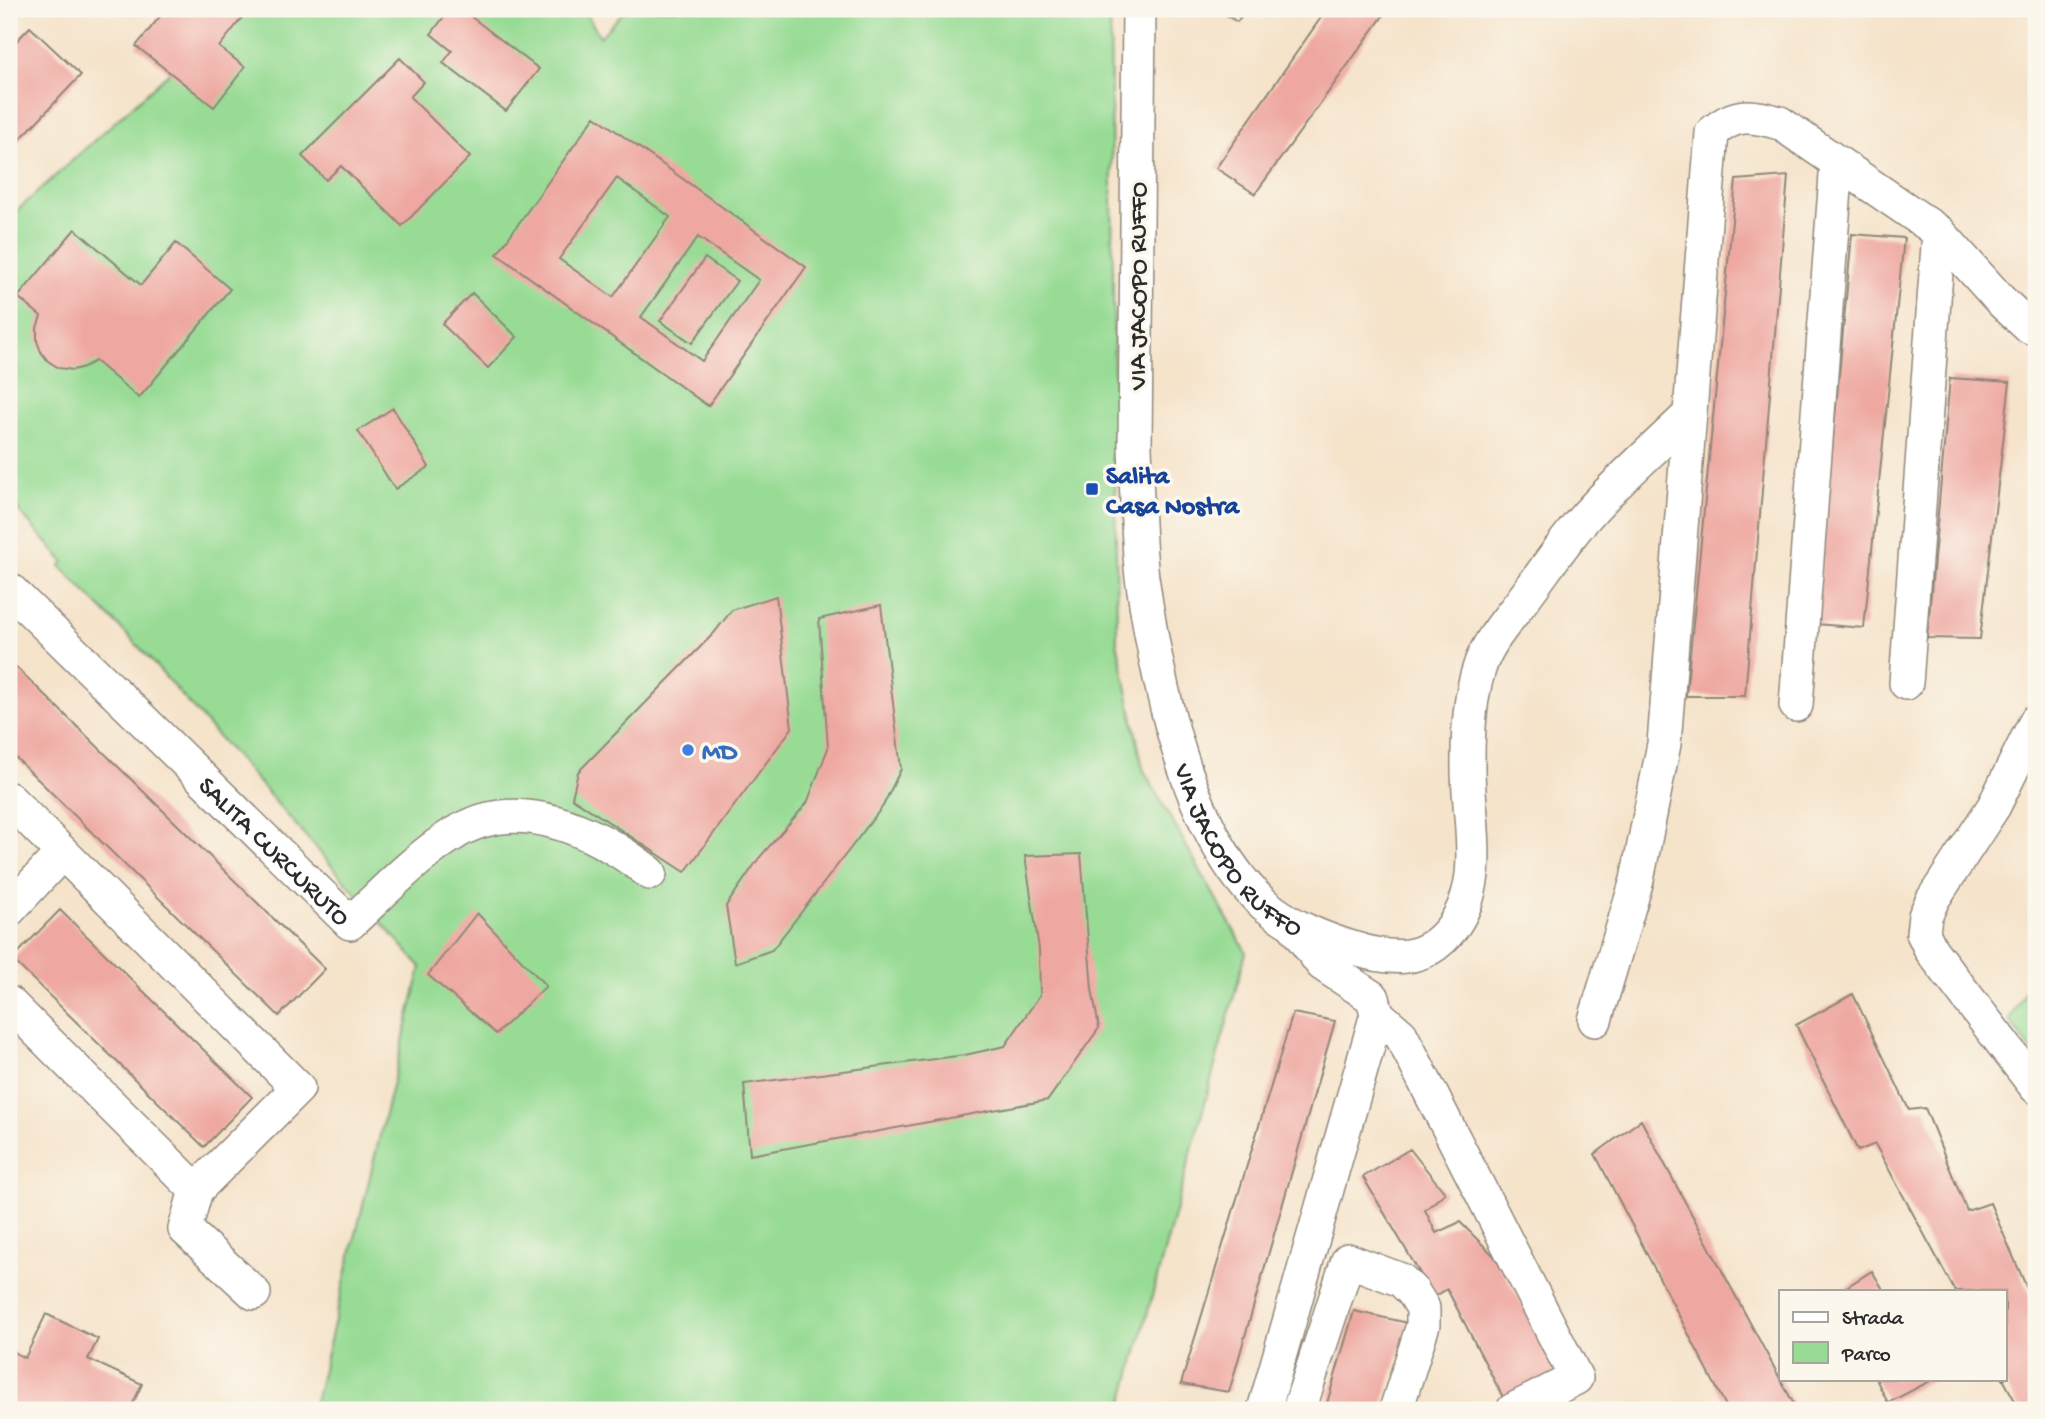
<svg xmlns="http://www.w3.org/2000/svg" width="2045" height="1419" font-family="'Gochi Hand',sans-serif">
	<style>
		.green { fill: #97db94; stroke: #618360; stroke-width: 2 }
		.building { fill: #eea8a1; fill-rule: evenodd }
		.lines { fill: none; stroke-linecap: round; stroke-linejoin: round }
		.minor-casing { stroke: #90877a; stroke-width: 36 }
		.minor { stroke: #fff; stroke-width: 33 }
		.transit-dot { fill: #1a4fb4; stroke: #fbf7ec; stroke-width: 2.5 }
		.shop-dot { fill: #3f7fe0; stroke: #fbf7ec; stroke-width: 2.5 }
		.labels { text-anchor: middle; stroke-width: 7; stroke-linejoin: round; paint-order: stroke }
		.street-label { font-size: 26px; fill: #2b2b2b; stroke: #fbf7ec }
		.transit-label { font-size: 26px; font-weight: bold; fill: #164399; stroke: #fbf7ec; text-anchor: start }
		.shop-label { font-size: 26px; font-weight: bold; fill: #366cbe; stroke: #fbf7ec; text-anchor: start }
	</style>
	<rect width="100%" height="100%" fill="#fbf7ec"/>
	<filter id="ink" filterUnits="userSpaceOnUse"><feTurbulence type="fractalNoise" baseFrequency=".0143" numOctaves="2"/><feDisplacementMap in="SourceGraphic" scale="14" xChannelSelector="R" yChannelSelector="G"/><feConvolveMatrix kernelMatrix="1 2 1 2 8 2 1 2 1" color-interpolation-filters="sRGB"/></filter>
	<filter id="wash" filterUnits="userSpaceOnUse"><feTurbulence type="fractalNoise" baseFrequency=".00686" numOctaves="4" result="noise"/><feDisplacementMap in="SourceGraphic" scale="28" xChannelSelector="R" yChannelSelector="G"/><feGaussianBlur stdDeviation="1.57" result="paint"/><feColorMatrix in="noise" values="0 0 0 0 0 0 0 0 0 0 0 0 0 0 0 0 0 1.4 0 .05"/><feComposite in="paint" operator="in"/></filter>
	<g filter="url(#wash)">
		<rect width="100%" height="100%" fill="#f5e3ca"/>
		<!-- green -->
		<path class="green" d="M239,9H584L600,37L626,9H1110L1117,641L1143,769L1246,952L1121,1410H313L421,967L140,648L60,566L64,562L9,500V218Z
			M2036,972V1057L2009,1020Z"/>
		<g id="blocks">
			<!-- building -->
			<path class="building" d="M166,9H249L219,47L245,67L214,107L136,46Z
				M450,9H461L539,69L506,111L443,63L452,51L431,34Z
				M1217,9H1246L1237,22Z
				M1327,9H1388L1255,194L1216,168Z
				M30,27L81,75L9,151V49Z
				M400,58L424,82L410,97L470,157L402,226L341,166L326,180L302,156Z
				M595,116L806,267L708,406L497,254ZM617,178L670,217L613,297L559,259ZM698,237L759,280L702,361L641,317Z
				M1788,176L1745,696H1686L1736,180Z
				M75,229L141,285L176,243L230,289L139,398L95,361L84,367L73,370L59,368L48,361L41,352L37,341V328L41,316L18,297Z
				M1852,234L1904,238L1864,628L1816,624Z
				M705,258L737,281L692,343L660,321Z
				M472,293L517,337L488,368L442,324Z
				M1950,378L2010,382L1980,639L1927,638Z
				M393,408L429,467L395,489L358,431Z
				M776,596L792,728L685,872L572,798L578,772L714,633L732,610Z
				M881,605L901,769L883,806L772,950L735,963L726,906L759,858L807,803L828,748L819,619Z
				M9,660L325,969L279,1016L9,751Z
				M1081,854L1092,989L1099,1028L1048,1100L750,1155L744,1084L965,1055L1005,1046L1040,995L1039,949L1025,856Z
				M60,910L252,1097L204,1147L12,959Z
				M477,913L546,986L496,1034L428,975Z
				M1853,994L1909,1110L1925,1108L1967,1211L1990,1203L2036,1309V1410H2020L2003,1379H2005V1291H1955L1875,1144L1858,1151L1796,1025Z
				M1293,1013L1335,1021L1229,1392L1181,1384Z
				M1641,1120L1797,1410H1728L1595,1154Z
				M1410,1149L1445,1193L1425,1210L1436,1233L1460,1222L1494,1256L1560,1368L1507,1405L1447,1289L1434,1297L1363,1177Z
				M1872,1271L1884,1291H1840Z
				M1354,1311L1408,1323L1381,1410H1325Z
				M46,1314L98,1339L88,1359L142,1384L130,1410H9V1350L25,1358Z
				M1876,1379H1934L1888,1403Z"/>
		</g>
	</g>
	<g filter="url(#ink)">
		<use href="#blocks" fill-opacity="0" stroke="#90877a" stroke-width="2"/>
		<g class="lines">
			<defs>
				<g id="minor">
					<path id="s1" d="M1139,9L1135,447C1137,490 1137,534 1142,577C1156,676 1187,837 1265,905C1290,926 1321,938 1352,948C1390,960 1424,964 1451,929C1489,880 1466,815 1468,759C1468,730 1470,696 1479,669C1487,642 1508,620 1524,598C1545,570 1564,541 1587,515C1618,480 1655,448 1689,415"/>
					<path id="s2" d="M9,589L350,923C383,893 414,859 452,835C517,792 596,831 650,873"/>
					<path d="M1906,683L1939,232"/>
					<path d="M1796,705L1837,162"/>
					<path d="M2036,721L1994,806L1933,899L1925,916L1923,933L1931,950L2036,1087"/>
					<path d="M9,799L298,1088L196,1190L9,1003"/>
					<path d="M9,910L62,853"/>
					<path d="M1377,1014L1401,1035L1576,1378L1513,1410"/>
					<path d="M1595,1020L1637,880L1664,744L1712,133C1735,112 1751,115 1780,123L1939,232L2001,301L2028,326L2036,329"/>
					<path d="M196,1190L185,1229L254,1293"/>
					<path d="M1264,1410L1377,1014L1373,998L1322,964L1294,926"/>
					<path d="M1299,1410L1348,1260L1401,1280L1413,1292L1423,1308V1325L1396,1410"/>
				</g>
			</defs>
			<!-- minor casing -->
			<use href="#minor" class="minor-casing"/>
			<!-- minor -->
			<use href="#minor" class="minor"/>
		</g>
	</g>
	<!-- markers -->
	<rect class="transit-dot" x="1085" y="482" width="14" height="14" rx="3.5"/>
	<circle class="shop-dot" cx="688" cy="750" r="7"/>
	<g class="labels">
		<!-- street labels -->
		<g class="street-label">
			<text transform="translate(1136 286) rotate(-90)" y="9">VIA JACOPO RUFFO</text>
			<text dy="9" stroke="none"><textPath href="#s1" startOffset="864">VIA JACOPO RUFFO</textPath></text>
			<text dy="9" stroke="none"><textPath href="#s2" startOffset="373">SALITA CURCURUTO</textPath></text>
		</g>
		<!-- transit labels -->
		<g class="transit-label">
			<text x="1106" y="483">Salita<tspan x="1106" dy="30">Casa Nostra</tspan></text>
		</g>
		<!-- shop labels -->
		<g class="shop-label">
			<text x="702" y="759">MD</text>
		</g>
	</g>
	<!-- margin -->
	<rect width="2045" height="1419" fill="none" stroke="#fbf7ec" stroke-width="35"/>
	<!-- legend -->
	<rect x="1779" y="1290" width="228" height="91" fill="#fbf7ec" stroke="#a8a59f" stroke-width="2"/>
	<rect x="1793" y="1312" width="35" height="10" fill="#ffffff" stroke="#a8a59f" stroke-width="2"/>
	<text x="1842" y="1324" font-size="21" fill="#2b2b2b">Strada</text>
	<rect x="1793" y="1342" width="35" height="21" fill="#97db94" stroke="#a8a59f" stroke-width="2"/>
	<text x="1842" y="1360" font-size="21" fill="#2b2b2b">Parco</text>
</svg>
